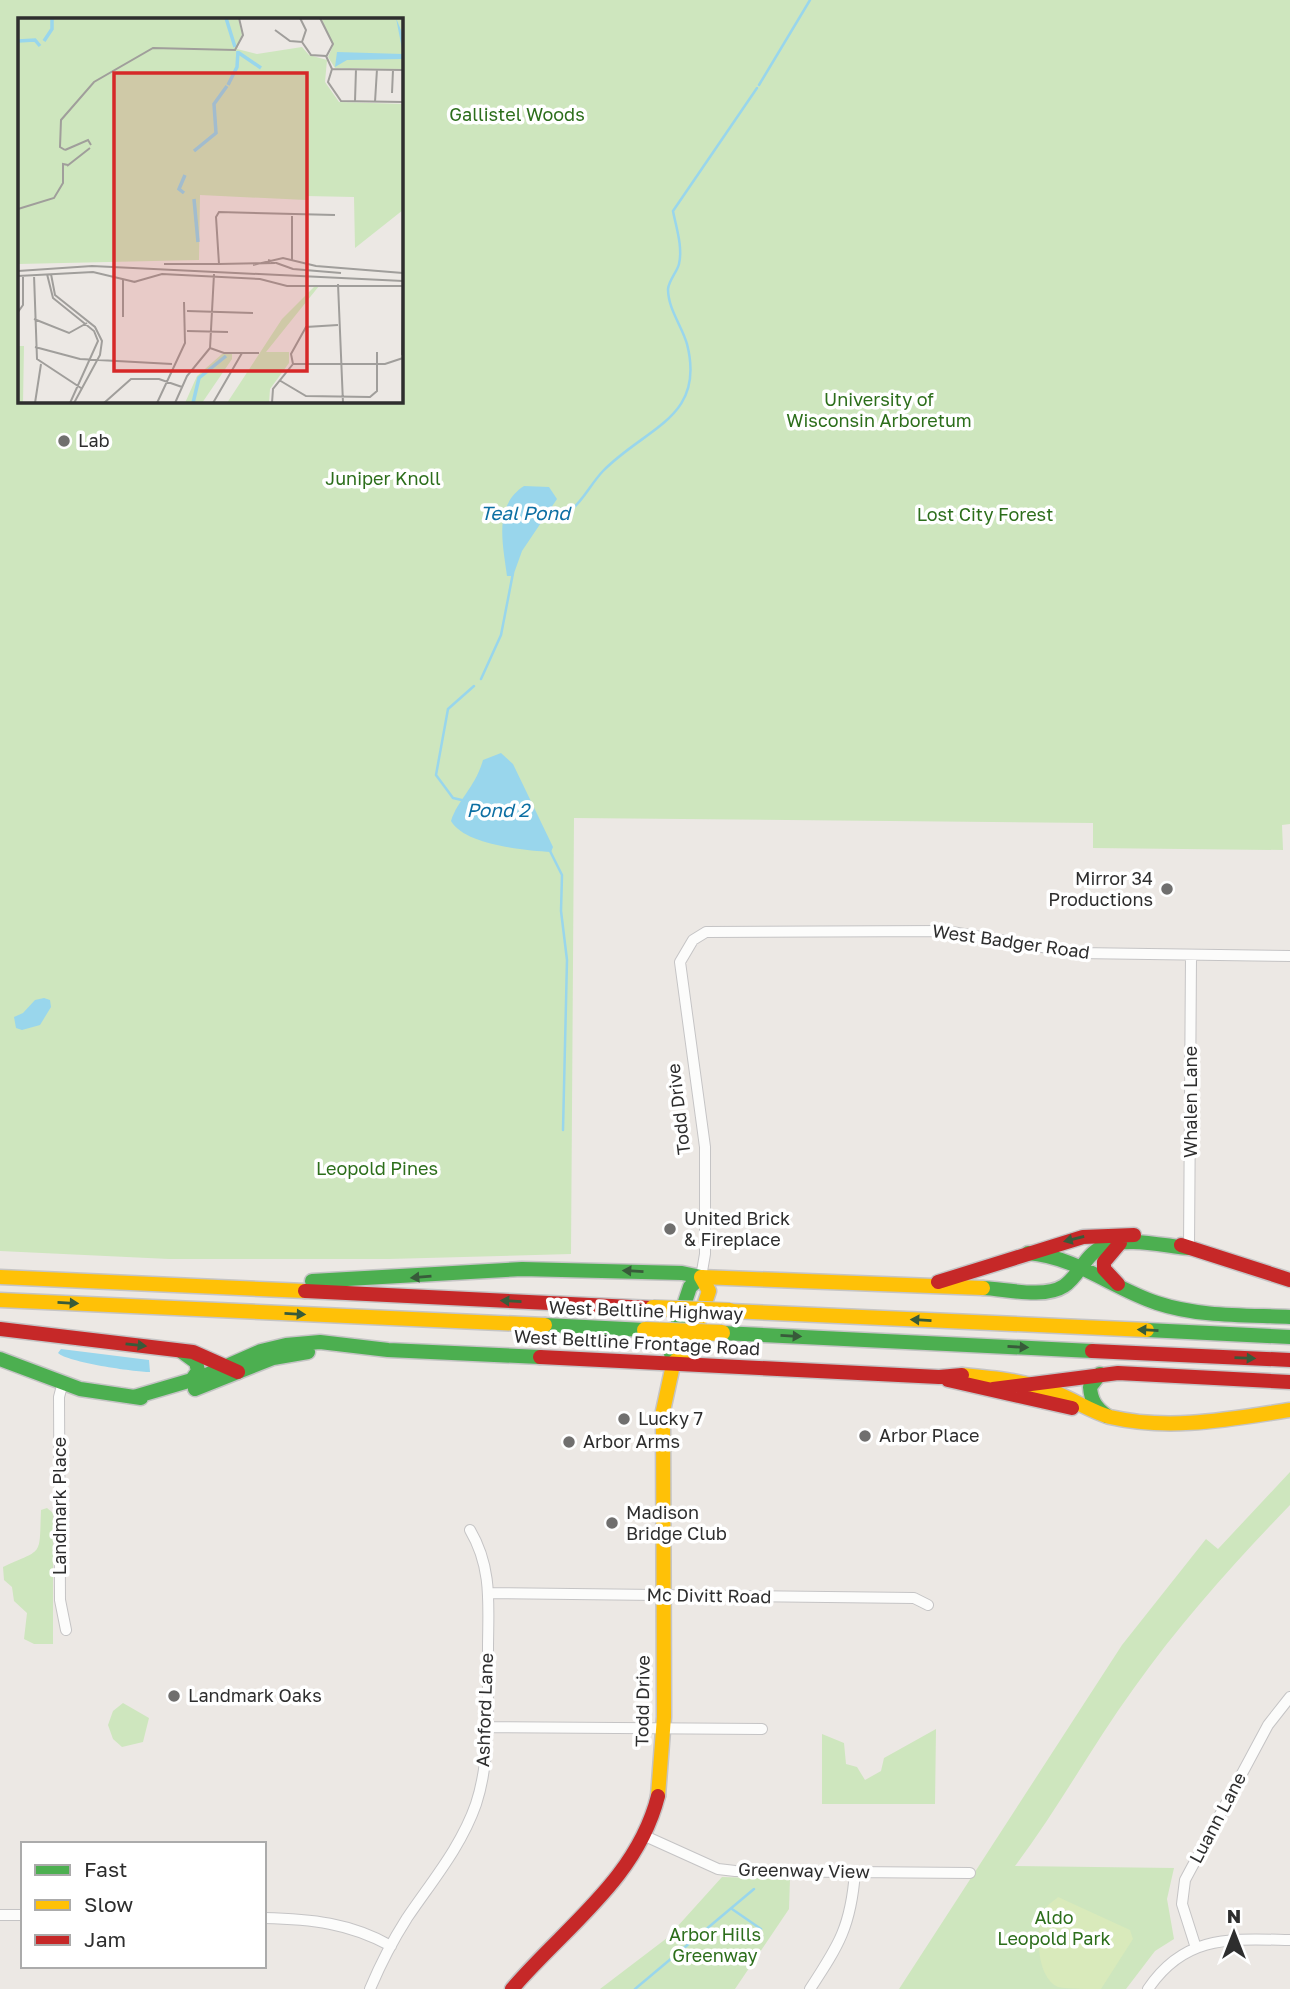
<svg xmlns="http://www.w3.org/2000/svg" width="1290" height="1989" font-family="'Golos Text',sans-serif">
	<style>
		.green { fill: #cee6be; fill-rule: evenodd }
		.pitch { fill: #d9eabb }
		.water { fill: #99d6ec }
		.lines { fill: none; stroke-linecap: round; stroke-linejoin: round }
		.stream { stroke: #99d6ec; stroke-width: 2.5 }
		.street-casing { stroke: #c5c4c5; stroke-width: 12 }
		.fast-casing { stroke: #c5c4c5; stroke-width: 17 }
		.slow-casing { stroke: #c5c4c5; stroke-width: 17 }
		.jam-casing { stroke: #c5c4c5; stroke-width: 17 }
		.street { stroke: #fcfcfb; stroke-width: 10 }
		.fast { stroke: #4caf50; stroke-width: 14 }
		.slow { stroke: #ffc107; stroke-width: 14 }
		.jam { stroke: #c62828; stroke-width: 14 }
		.slow-bridge-casing { stroke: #c6c5c4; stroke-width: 18; stroke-linecap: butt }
		.slow-bridge { stroke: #ffc107; stroke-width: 16 }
		.oneway { fill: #385b3a }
		.poi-dot { fill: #706f6e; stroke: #fff; stroke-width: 2.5 }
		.labels { text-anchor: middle; stroke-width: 7; stroke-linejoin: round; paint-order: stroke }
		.park-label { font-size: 18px; fill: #2c6e1b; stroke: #fff }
		.poi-label { font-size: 18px; fill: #2e2e2e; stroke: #fff; text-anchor: start }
		.street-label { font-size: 18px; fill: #2e2e2e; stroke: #fff }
		.water-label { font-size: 19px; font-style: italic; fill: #0d6fa3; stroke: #fff }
		.inset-river { fill: none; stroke: #99d6ec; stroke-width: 3.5 }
		.inset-road { fill: none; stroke: #a09e9b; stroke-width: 2 }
		.view { fill: #d62828; fill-opacity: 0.15; stroke: #d62828; stroke-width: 3.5 }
		.inset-edge { fill: none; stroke: #2e2e2e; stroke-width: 3.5 }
	</style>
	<rect width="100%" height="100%" fill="#ece8e4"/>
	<!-- green -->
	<path class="green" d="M0,0H1290V824L1282,825L1283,850L1093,848V823L574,818L571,1254L389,1259H169L0,1251ZM19,19H401V401H19Z
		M1290,1472V1505C1234,1563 1181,1622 1134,1688C1092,1746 1058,1809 1015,1866L1174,1868L1167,1899L1174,1939L1155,1951L1126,1989H899L1122,1645L1206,1539L1218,1549Z
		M47,1508L53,1513V1644H34L24,1639L27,1613L14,1601L12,1587L4,1580L3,1567C44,1548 39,1558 41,1510Z
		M123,1703L149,1718L143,1742L122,1747L113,1739L108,1725L113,1711Z
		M936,1729L935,1804H822V1734L844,1743L846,1764L857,1767L865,1780L881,1771L884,1758Z
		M722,1877L790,1879L789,1909L735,1989H600L667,1938Z"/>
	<!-- pitch -->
	<path class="pitch" d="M1058,1897L1130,1930L1133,1939L1101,1989C1089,1989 1069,1989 1058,1987C1035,1977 1035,1927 1046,1908C1048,1904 1055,1900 1058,1897Z"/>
	<!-- water -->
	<path class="water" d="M524,486L549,487L557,499L522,551L513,576H507C503,544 493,506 524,486Z
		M501,753L513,764L553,847L551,852C523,850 465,845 451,821C458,799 475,788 483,760Z
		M44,998L50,1000L51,1007L40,1025L22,1030L16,1028L14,1017L23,1013L35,1000Z
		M61,1349L149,1360L150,1372C134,1372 67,1362 58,1353Z"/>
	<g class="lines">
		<!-- stream -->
		<path class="stream" d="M759,85L810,0
			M544,519C577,519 584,491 603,471C646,427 706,418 687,344C682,326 668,309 668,289C669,280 677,272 679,264C683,247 676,227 673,211L757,88
			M481,679L501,635L513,573
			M466,801L453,798L436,775L448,709L474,686
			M550,851L562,875L561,911L567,960L563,1130
			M732,1909L761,1929
			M635,1989L754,1889"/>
		<defs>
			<path id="street" d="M1189,1248L1191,956
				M701,1277L705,1254V1147L680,962L693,940L706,932L946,931L1078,953L1290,956
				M63,1382L59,1397L60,1600L66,1630
				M488,1593L914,1598L928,1605
				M487,1727L762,1729
				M645,1836L718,1869L735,1871L970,1873
				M0,1915H23
				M264,1918C311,1919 350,1923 391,1946
				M1196,1948L1182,1904L1185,1880L1268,1725L1290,1697
				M370,1989C380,1965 393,1940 407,1918C432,1881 461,1847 476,1804C492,1755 487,1700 488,1650C488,1606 493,1569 470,1530
				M810,1989C839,1945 851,1926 855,1872
				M1148,1989C1185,1934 1231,1939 1290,1940"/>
			<path id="fast" d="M1028,1253C1077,1257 1112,1288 1157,1303C1199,1317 1246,1315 1290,1317
				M312,1281L522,1269L682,1273L701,1277
				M983,1288C1006,1289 1044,1299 1064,1286C1079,1276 1085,1255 1102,1247C1125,1236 1164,1246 1189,1248
				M545,1325L645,1330
				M1147,1330L1290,1337
				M722,1333L1092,1351
				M181,1351L196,1362L198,1371L191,1381
				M0,1359L80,1389L141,1398
				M673,1365L670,1347L690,1287L701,1277
				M1100,1374L1090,1387C1091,1401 1096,1408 1107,1416
				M195,1389L273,1358L308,1352
				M134,1397L202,1377L261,1351L286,1345L320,1342L388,1350L540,1357"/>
			<path id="slow" d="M0,1277L305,1291
				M701,1277L983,1288
				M0,1300L545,1325
				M730,1311L1147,1330
				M673,1363L689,1350L709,1291L701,1277
				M962,1375C995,1378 1026,1381 1056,1393C1074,1400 1092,1412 1110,1417C1171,1431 1230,1419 1290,1410
				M658,1796L664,1717L663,1411L673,1365"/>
			<path id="jam" d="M1181,1245L1290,1280
				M938,1282L1083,1237L1134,1235
				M1118,1284L1104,1269V1262L1120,1243
				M305,1291L653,1308
				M0,1329L193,1352L238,1372
				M1092,1351L1290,1360
				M540,1357L939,1377L962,1375
				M948,1380L1072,1408
				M993,1389L1118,1373L1290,1382
				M512,1989C565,1927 637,1879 658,1796"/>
		</defs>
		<!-- street casing -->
		<use href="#street" class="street-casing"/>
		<!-- fast casing -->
		<use href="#fast" class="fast-casing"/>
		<!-- slow casing -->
		<use href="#slow" class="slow-casing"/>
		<!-- jam casing -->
		<use href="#jam" class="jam-casing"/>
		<!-- street -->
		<use href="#street" class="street"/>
		<!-- fast -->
		<use href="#fast" class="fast"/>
		<!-- slow -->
		<use href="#slow" class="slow"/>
		<!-- jam -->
		<use href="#jam" class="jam"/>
		<defs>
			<path id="slow-bridge" d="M653,1308L730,1311
				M645,1330L722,1333"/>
		</defs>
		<!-- slow-bridge casing -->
		<use href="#slow-bridge" class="slow-bridge-casing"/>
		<!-- slow-bridge -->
		<use href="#slow-bridge" class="slow-bridge"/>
	</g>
	<!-- one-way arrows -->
	<defs><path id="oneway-solid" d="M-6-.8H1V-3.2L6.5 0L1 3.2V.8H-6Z" transform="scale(1.75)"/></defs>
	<g class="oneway">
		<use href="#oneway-solid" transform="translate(1074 1239) rotate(166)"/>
		<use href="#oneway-solid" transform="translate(633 1271) rotate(-177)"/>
		<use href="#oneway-solid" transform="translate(421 1277) rotate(175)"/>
		<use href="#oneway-solid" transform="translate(511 1301) rotate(-177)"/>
		<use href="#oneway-solid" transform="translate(68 1303) rotate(3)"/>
		<use href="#oneway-solid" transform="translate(295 1314) rotate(3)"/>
		<use href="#oneway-solid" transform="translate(921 1320) rotate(-177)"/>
		<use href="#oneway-solid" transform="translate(1148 1330) rotate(-177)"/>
		<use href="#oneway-solid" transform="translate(791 1336) rotate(3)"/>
		<use href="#oneway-solid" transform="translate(136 1345) rotate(6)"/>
		<use href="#oneway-solid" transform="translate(1018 1347) rotate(3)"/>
		<use href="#oneway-solid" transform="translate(1245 1358) rotate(2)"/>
	</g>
	<!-- markers -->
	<g class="poi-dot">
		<circle cx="64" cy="441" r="7"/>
		<circle cx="1167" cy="889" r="7"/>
		<circle cx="670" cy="1229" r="7"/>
		<circle cx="624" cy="1419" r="7"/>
		<circle cx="865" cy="1436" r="7"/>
		<circle cx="569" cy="1442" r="7"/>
		<circle cx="612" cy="1523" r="7"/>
		<circle cx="174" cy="1696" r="7"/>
	</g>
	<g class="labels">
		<!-- park labels -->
		<g class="park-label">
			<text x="517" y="121">Gallistel Woods</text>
			<text x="879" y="406">University of<tspan x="879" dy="21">Wisconsin Arboretum</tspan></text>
			<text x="383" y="485">Juniper Knoll</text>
			<text x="985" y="521">Lost City Forest</text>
			<text x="377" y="1175">Leopold Pines</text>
			<text x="1054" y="1924">Aldo<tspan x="1054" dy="21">Leopold Park</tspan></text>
			<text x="715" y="1941">Arbor Hills<tspan x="715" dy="21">Greenway</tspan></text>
		</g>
		<!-- poi labels -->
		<g class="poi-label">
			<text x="78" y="447">Lab</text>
			<text x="1153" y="885" text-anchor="end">Mirror 34<tspan x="1153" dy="21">Productions</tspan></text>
			<text x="684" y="1225">United Brick<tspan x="684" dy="21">&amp; Fireplace</tspan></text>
			<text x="638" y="1425">Lucky 7</text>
			<text x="879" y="1442">Arbor Place</text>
			<text x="583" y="1448">Arbor Arms</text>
			<text x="626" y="1519">Madison<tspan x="626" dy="21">Bridge Club</tspan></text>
			<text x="188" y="1702">Landmark Oaks</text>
		</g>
		<!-- street labels -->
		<g class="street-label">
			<text transform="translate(1011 942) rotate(8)" y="6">West Badger Road</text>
			<text transform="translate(1191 1102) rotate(-90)" y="6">Whalen Lane</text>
			<text transform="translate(679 1109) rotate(-97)" y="6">Todd Drive</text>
			<text transform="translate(646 1311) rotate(2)" y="6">West Beltline Highway</text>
			<text transform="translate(637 1343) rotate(3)" y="6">West Beltline Frontage Road</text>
			<text transform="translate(60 1506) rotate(-90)" y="6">Landmark Place</text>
			<text transform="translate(709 1596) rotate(1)" y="6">Mc Divitt Road</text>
			<text transform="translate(643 1701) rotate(-89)" y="6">Todd Drive</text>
			<text transform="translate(485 1710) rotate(-88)" y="6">Ashford Lane</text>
			<text transform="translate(1218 1818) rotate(-62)" y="6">Luann Lane</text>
			<text transform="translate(804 1871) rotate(1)" y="6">Greenway View</text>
		</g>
		<!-- water labels -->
		<g class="water-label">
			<text x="525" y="520">Teal Pond</text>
			<text x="498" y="817">Pond 2</text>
		</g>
	</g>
	<!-- overview -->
	<g transform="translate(18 18)">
		<rect width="385" height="385" fill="#ece8e4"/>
		<path d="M0,0H220L224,16L219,31L239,36L284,29L291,37L309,42L307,64L321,84L385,86V192L337,230L336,179L288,178V182L182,177L181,242L0,246ZM385,0V51L317,50L310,39L315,28L304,2L307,0ZM297,268H301L248,334H271V345L252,371L251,385H209L264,301ZM0,328H6L5,385H0ZM204,336H214V341L184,385H167L179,358Z" fill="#cee6be"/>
		<path d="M378,0L385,17V41L329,42L317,49L319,34L385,36Z" fill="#99d6ec"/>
		<path class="inset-river" d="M208,0L217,29M0,23L17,22L22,28M26,23L34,11V0M221,35L243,50M210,67L219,49L220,33M176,133L198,115L196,86L209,68M166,175L161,171L167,157M176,181L180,224M175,385L181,360L208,338"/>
		<path class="inset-road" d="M302,0L315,26L308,39M257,12L272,23L284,24L288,12L282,0M284,24L293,37L308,38L314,51M314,51L310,64L323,83L385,84M314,51L385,52M374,75L375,52M337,83L338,51M357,84L359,51M47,132L42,129L43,102L76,64L135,30L217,32L225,17L221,0M47,132L70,122L73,127M49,148L72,130M0,191L36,180L45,165V146L50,147M250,242L275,251L323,255M274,242V198M146,246H201M201,246L198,199L201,194L317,197M201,246L257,245M235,247L265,240L298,248L385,255M0,253L74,248L385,263M29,256L35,280L76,313L80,323L52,385M33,256L37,277L77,309L84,323L82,337L56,385M16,257L19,341L63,370M0,258L75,254L117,264M105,262V299M116,264L144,256L242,261L269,268H385M320,266L325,385M169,293L235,295M0,294L5,287V258M16,301L51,315L69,305M169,313L210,314M17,329L62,341L154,346M192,330L206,335H241M384,337L385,268M275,346H367L385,340M275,346L273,336L288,309L320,307M261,362L288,378L352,379L359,373V334M17,385L23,346M86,385L113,361H141L164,369M139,385L167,325L166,284M157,385L169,358L192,330L196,256M195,385L224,335M254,385L255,371L275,346"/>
		<path class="view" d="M96,55H289V353H96Z"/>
		<rect width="385" height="385" class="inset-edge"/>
	</g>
	<!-- legend -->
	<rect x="21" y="1842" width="245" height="126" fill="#ffffff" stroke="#ababab" stroke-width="2"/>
	<rect x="35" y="1865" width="35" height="10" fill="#4caf50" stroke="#ababab" stroke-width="2"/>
	<text x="84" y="1877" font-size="21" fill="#2e2e2e">Fast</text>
	<rect x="35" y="1900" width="35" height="10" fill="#ffc107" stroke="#ababab" stroke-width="2"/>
	<text x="84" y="1912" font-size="21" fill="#2e2e2e">Slow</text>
	<rect x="35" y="1935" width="35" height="10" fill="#c62828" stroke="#ababab" stroke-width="2"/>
	<text x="84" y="1947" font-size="21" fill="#2e2e2e">Jam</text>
	<!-- north arrow -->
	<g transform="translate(1234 1933)" stroke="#ffffff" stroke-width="5" paint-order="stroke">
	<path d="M0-5L12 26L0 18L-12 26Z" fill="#2e2e2e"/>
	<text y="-10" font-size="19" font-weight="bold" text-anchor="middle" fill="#2e2e2e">N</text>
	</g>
</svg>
